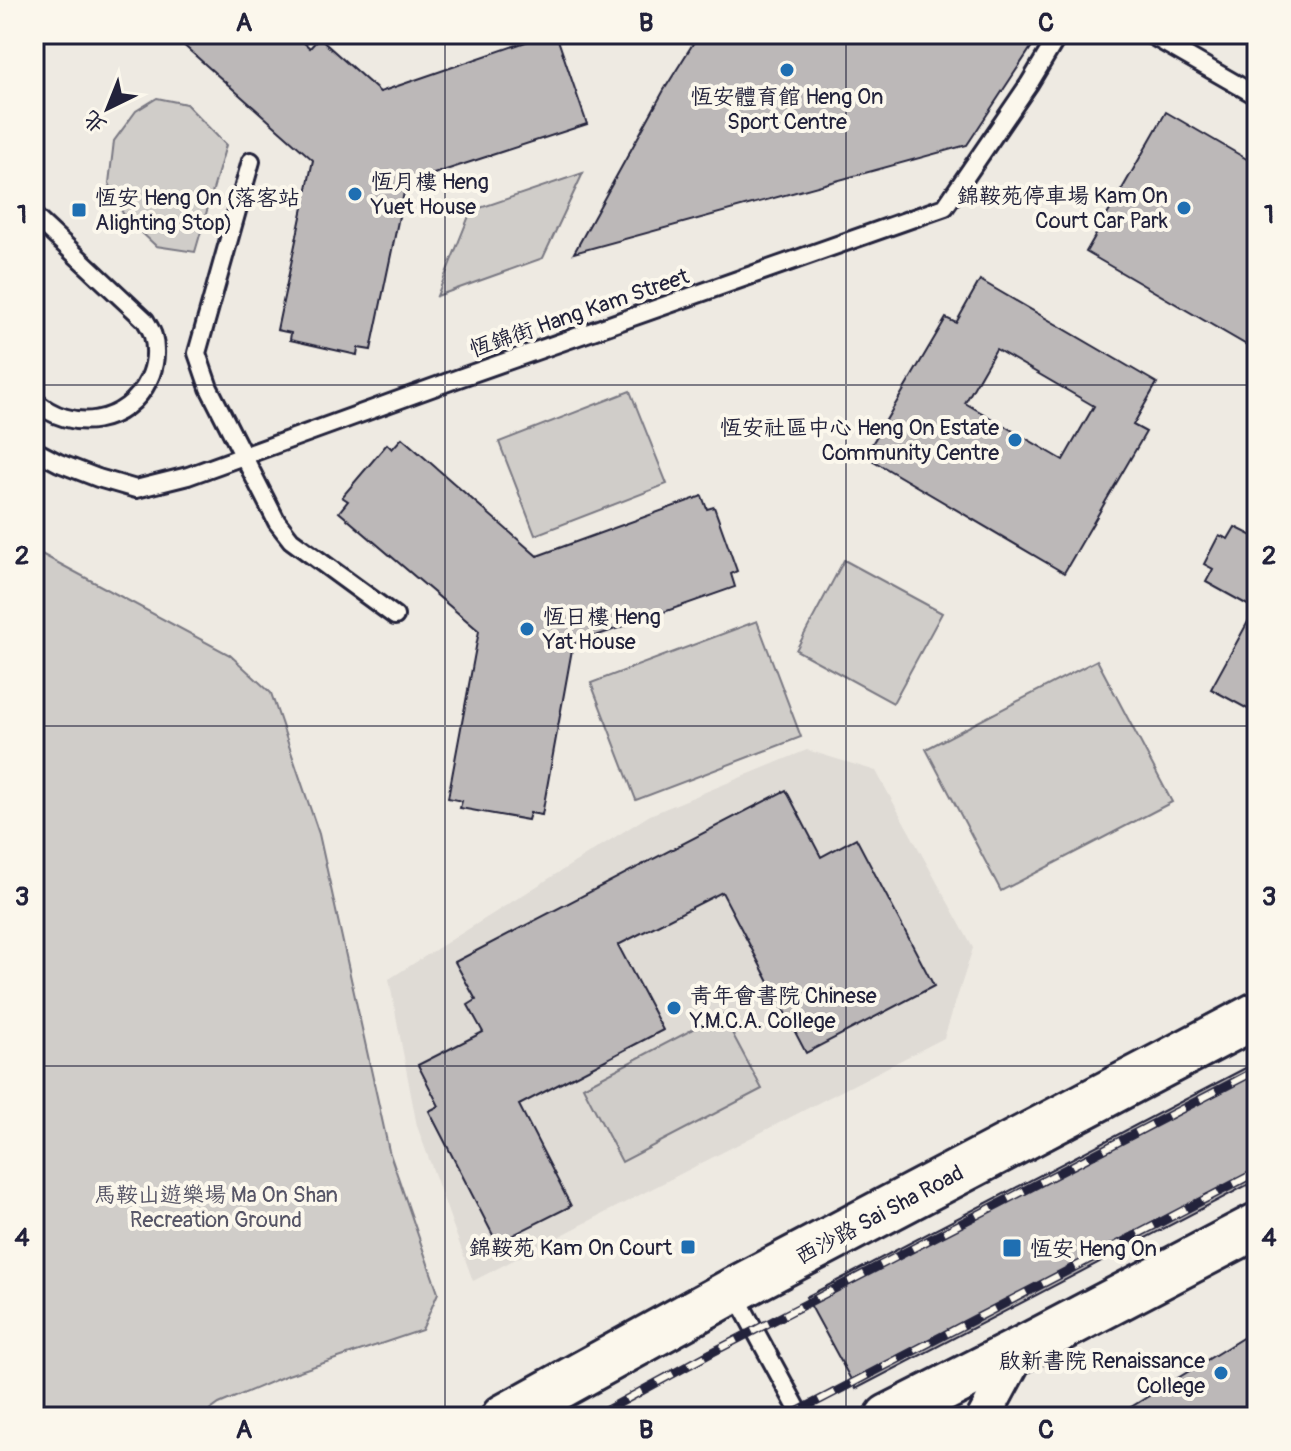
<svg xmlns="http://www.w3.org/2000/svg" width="1291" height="1451" font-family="Pangolin,'LXGW WenKai TC',sans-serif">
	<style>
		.built { fill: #dfdbd5 }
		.green { fill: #d0cdc9; stroke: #797882; stroke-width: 2 }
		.building { fill: #bcb8b8; stroke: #22223b; stroke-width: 2; fill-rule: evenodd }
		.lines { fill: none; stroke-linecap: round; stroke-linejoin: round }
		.lane-casing { stroke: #22223b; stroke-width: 22 }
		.street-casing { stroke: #22223b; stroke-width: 38 }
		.secondary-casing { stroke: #22223b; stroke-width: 50 }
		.lane { stroke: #fbf7ec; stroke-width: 16 }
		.street { stroke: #fbf7ec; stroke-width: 32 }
		.secondary { stroke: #fbf7ec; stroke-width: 44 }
		.rail-casing { stroke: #22223b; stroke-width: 9 }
		.rail { stroke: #fbf7ec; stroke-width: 6; stroke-dasharray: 18; stroke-linecap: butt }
		.grid { fill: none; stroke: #22223b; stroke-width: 2; stroke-opacity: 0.55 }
		.poi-dot { fill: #1f6fb2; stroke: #fbf7ec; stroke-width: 3 }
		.labels { text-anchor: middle; stroke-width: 8; stroke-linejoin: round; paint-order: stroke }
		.poi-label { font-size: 22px; fill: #22223b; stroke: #fbf7ec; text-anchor: start }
		.street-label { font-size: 22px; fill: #22223b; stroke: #fbf7ec }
		.park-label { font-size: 22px; fill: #565566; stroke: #fbf7ec }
		.neatline { fill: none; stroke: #22223b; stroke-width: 3 }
		.grid-label { font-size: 26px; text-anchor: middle; font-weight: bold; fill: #22223b }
	</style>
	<rect width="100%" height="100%" fill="#eeeae2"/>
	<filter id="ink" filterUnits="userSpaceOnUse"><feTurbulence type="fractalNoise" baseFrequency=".0125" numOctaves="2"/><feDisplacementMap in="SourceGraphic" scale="16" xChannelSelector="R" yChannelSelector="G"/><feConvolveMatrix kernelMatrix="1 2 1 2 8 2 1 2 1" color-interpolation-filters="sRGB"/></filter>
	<g filter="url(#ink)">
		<!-- built -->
		<path class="built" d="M807,750L876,771L973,948L944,1038L473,1281L417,1126L389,979L650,815Z"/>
		<!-- green -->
		<path class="green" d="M157,98L186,104L226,145L195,252L156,246L124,216L109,183L114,141L136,111Z
			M583,173L543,258L437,296L471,211Z
			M630,391L667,484L535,535L499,442Z
			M34,550L230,655L271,693L319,834L389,1151L438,1293L422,1330L285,1376L219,1404L201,1417H34Z
			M844,560L942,613L893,703L796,650Z
			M757,621L801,737L636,800L591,683Z
			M1097,660L1172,802L1001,891L926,749Z
			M722,1014L762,1089L622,1162L583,1087Z"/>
		<!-- building -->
		<path class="building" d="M171,34H294L310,48L319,38L380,92L549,34H556L587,124L406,183L371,350L358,348L357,355L290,340L291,333L277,330L313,160Z
			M699,34H1040L967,145L574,253L664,90Z
			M1166,112L1257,165V351L1086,252Z
			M980,280L1157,383L1133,425L1146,432L1064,573L865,456L946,318L956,323ZM996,349L1094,406L1063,460L965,403Z
			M402,438L537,556L702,496L707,509L714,507L737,571L731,574L735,587L573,644L542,815L530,813L528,820L460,808L462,801L448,798L479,631L339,512L348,501L342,497L387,444L392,449Z
			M1235,527L1257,538V714L1211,689L1255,609L1206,582L1213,569L1204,564L1219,535L1228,539Z
			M786,790L821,857L856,838L934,986L806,1053L722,892L618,945L663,1030L519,1105L571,1206L497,1243L429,1111L439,1106L418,1065L483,1032L468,1005L476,1000L455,962Z
			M1257,1062V1180L856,1389L806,1297Z
			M1257,1329V1417H1115Z"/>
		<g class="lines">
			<defs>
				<path id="lane" d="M1149,34L1257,96
					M251,161L197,353L209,388L277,522L291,540L395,616
					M34,216L145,320C148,325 152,331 153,336C157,350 155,367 149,379C127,425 71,434 34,400
					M34,450L59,463L98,478L136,489L188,476L459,378L945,207L1029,84L1059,34
					M734,1292L802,1417"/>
				<path id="street" d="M984,1417L1020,1350"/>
				<path id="secondary" d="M504,1417L734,1290L1257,1015
					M888,1417L1020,1350L1257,1226"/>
			</defs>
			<!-- lane casing -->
			<use href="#lane" class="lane-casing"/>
			<!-- street casing -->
			<use href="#street" class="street-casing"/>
			<!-- secondary casing -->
			<use href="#secondary" class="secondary-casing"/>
			<!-- lane -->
			<use href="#lane" class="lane"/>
			<!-- street -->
			<use href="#street" class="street"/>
			<!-- secondary -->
			<use href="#secondary" class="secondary"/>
			<defs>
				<path id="rail" d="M594,1417L711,1353L1257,1070
					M787,1417L1257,1172"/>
			</defs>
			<!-- rail casing -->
			<use href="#rail" class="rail-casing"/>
			<!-- rail -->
			<use href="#rail" class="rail"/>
		</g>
	</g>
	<!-- grid -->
	<path class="grid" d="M445,34V1417M846,34V1417M34,385H1257M34,726H1257M34,1066H1257"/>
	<!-- markers -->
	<g class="poi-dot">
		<circle cx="787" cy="70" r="8"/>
		<circle cx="355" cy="194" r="8"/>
		<circle cx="1184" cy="208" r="8"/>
		<rect x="71" y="202" width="16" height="16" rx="4"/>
		<circle cx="1015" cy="440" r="8"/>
		<circle cx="527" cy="629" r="8"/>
		<circle cx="674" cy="1008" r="8"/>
		<rect x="680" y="1239" width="16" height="16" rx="4"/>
		<rect x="1002" y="1238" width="20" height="20" rx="4"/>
		<circle cx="1221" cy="1373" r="8"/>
	</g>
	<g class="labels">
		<!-- poi labels -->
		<g class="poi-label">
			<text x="787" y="104" text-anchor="middle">恆安體育館 Heng On<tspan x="787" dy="25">Sport Centre</tspan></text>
			<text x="371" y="189">恆月樓 Heng<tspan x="371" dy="25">Yuet House</tspan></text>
			<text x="1168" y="203" text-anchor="end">錦鞍苑停車場 Kam On<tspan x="1168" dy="25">Court Car Park</tspan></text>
			<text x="95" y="205">恆安 Heng On (落客站<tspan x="95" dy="25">Alighting Stop)</tspan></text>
			<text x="999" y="435" text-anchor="end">恆安社區中心 Heng On Estate<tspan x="999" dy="25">Community Centre</tspan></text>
			<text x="543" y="624">恆日樓 Heng<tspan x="543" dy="25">Yat House</tspan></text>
			<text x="690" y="1003">青年會書院 Chinese<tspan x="690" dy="25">Y.M.C.A. College</tspan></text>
			<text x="672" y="1255" text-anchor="end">錦鞍苑 Kam On Court</text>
			<text x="1030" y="1256">恆安 Heng On</text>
			<text x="1205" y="1368" text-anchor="end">啟新書院 Renaissance<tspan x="1205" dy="25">College</tspan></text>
		</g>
		<!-- street labels -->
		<g class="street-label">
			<text transform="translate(579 312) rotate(-19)" y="8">恆錦街 Hang Kam Street</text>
			<text transform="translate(879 1214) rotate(-28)" y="8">西沙路 Sai Sha Road</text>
		</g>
		<!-- park labels -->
		<g class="park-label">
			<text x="216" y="1202">馬鞍山遊樂場 Ma On Shan<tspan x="216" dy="25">Recreation Ground</tspan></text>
		</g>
	</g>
	<!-- margin -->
	<rect width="1291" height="1451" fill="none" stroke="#fbf7ec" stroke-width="88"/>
	<!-- north arrow -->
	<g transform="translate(108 108) rotate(223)" stroke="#fbf7ec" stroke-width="6" paint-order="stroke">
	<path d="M0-6L14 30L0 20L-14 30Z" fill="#22223b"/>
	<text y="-12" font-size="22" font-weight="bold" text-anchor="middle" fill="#22223b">北</text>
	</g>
	<rect x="44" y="44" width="1203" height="1363" class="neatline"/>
	<g class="grid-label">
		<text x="244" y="31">A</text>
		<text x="646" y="31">B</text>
		<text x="1046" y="31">C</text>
		<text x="22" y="223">1</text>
		<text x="1269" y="223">1</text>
		<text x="22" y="564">2</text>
		<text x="1269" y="564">2</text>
		<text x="22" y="905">3</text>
		<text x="1269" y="905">3</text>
		<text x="22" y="1246">4</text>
		<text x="1269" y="1246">4</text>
		<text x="244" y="1438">A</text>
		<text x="646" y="1438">B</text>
		<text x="1046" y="1438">C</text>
	</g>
</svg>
